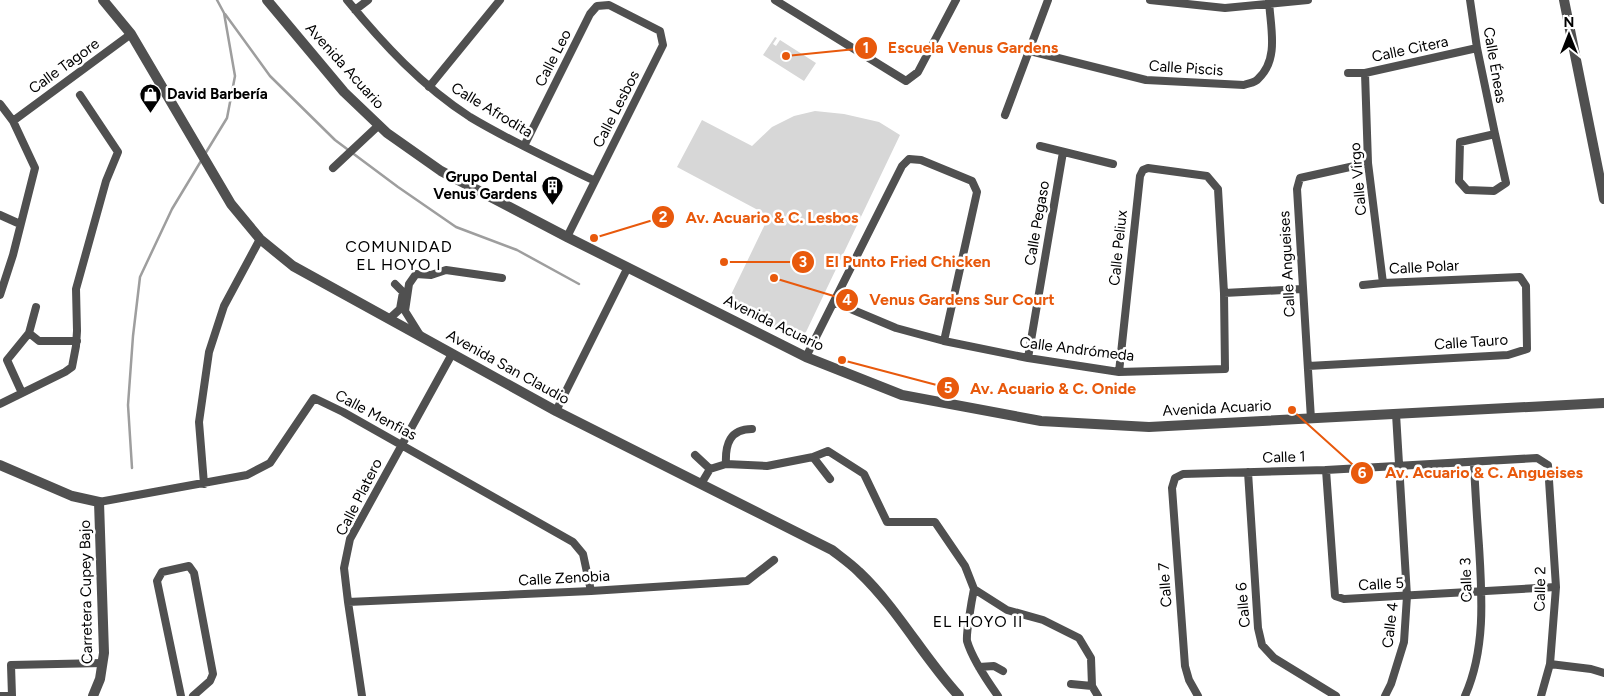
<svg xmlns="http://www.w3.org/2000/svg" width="1604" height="696" font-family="Figtree,sans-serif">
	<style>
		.green { fill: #d7d7d7 }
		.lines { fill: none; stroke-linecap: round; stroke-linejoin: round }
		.stream { stroke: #9e9e9e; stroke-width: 2.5 }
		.minor { stroke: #505050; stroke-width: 8 }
		.tertiary { stroke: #505050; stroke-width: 10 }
		.labels { text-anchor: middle; stroke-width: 5; stroke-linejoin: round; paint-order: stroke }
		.street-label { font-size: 15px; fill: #000; stroke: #fff }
		.poi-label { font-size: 15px; font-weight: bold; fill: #000; stroke: #fff; text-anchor: start }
		.neighbourhood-label { font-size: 16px; letter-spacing: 1px; fill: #000; stroke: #fff }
		.leader { fill: none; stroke: #e8590c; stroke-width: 2 }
		.callout-dot { fill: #e8590c; stroke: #fff; stroke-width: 2 }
		.mark-label { font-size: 15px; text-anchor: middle; font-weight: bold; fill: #fff }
		.callout-label { font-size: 16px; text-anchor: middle; font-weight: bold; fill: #e8590c; stroke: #fff; stroke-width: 5; stroke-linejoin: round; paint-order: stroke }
	</style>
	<rect width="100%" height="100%" fill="#fff"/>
	<!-- green -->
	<path class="green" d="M775,37L777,38L773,44L776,46L780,40L816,63L804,81L763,55Z
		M815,111L844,114L879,122L900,135L806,332L800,336H793L726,305L769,216L677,167L702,120L752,146L772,127L794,116Z"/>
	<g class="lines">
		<!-- stream -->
		<path class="stream" d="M225,14L270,76L335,140L398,187L456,227L517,250L579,284
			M205,154L227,118L235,76L224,13L217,0
			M132,468L128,405L133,336L140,277L172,209L201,161"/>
		<!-- minor -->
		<path class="minor" d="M347,0C383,44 422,86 470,117C510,141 553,161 595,181
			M775,0L906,81L918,72L956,0
			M1150,0L1225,8L1308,0
			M1470,0L1477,48L1495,134
			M355,10L368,0
			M1030,51L1146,80L1244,85C1248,83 1255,83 1258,79C1280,59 1270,26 1269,0
			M1348,73H1365L1477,48
			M1365,73L1368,163L1383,283
			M429,87L500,0
			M0,104L13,121L35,168L13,255L0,295
			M1005,115L1048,0
			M13,121L131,34
			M1495,134L1506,183L1494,191L1467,190L1459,181L1460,142Z
			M524,146L590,14L597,6L609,5L660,31L663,45L567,237
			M1040,146L1113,164
			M333,168L379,125
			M0,215L20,224
			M1224,293L1302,289
			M834,302L896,328L944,341L1028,358L1119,372L1225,369L1224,293L1218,189L1207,176L1148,168L1143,170L1140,176L1119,372
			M389,319L400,309L403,292L395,284
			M29,333L39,341H77
			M420,335L405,311L409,284L416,274L431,275L446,270L502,278
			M806,357L902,166L909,159L921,160L972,181L977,192L944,341
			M1028,358L1063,152
			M1308,366L1508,355L1527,349L1526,286L1520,277L1383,283L1363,285
			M22,393L7,360L29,333L36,307
			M0,404L65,372L72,367L76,346L77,331L76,289L106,181L118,152L80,95
			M556,411L628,267
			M1311,419L1297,189L1300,178L1368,163
			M695,455L710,469
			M813,457L828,451L864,474L887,522H935L965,566L974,589L1007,610L1043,620L1079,638L1091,658L1092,686
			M726,464C725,444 730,429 752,429
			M1326,470L1335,596L1344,599L1556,587
			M1248,472L1258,628L1262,645L1274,658L1336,696
			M204,484L199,422L209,352L224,306L260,239
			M701,484L710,469L726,464L767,466L813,457L830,479
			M99,502L247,475L270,463L314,398L343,412L573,542L583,554L591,591
			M974,589C972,599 966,633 967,641C972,658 988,682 998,696
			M348,602L591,591L747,581L774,560
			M1550,664L1591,669L1604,673
			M979,667L994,666L1003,671
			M1071,684L1092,686L1098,696
			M0,696H12
			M12,696L11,665L103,663
			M181,696L157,581L162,572L189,566L194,573L213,674L210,681L193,696
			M362,696L348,602L344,568L350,539L452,354
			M1198,696L1189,680L1185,666L1172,488L1175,478L1183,474L1326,470L1537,458L1548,465L1556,587L1550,664L1541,696
			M1385,696L1391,684L1404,642L1407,596L1396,414
			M1465,696C1486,649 1482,595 1479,546C1477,518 1475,490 1474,462"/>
		<!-- tertiary -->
		<path class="tertiary" d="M103,0L131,34L231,204L260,239L293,266L556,411L832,550C841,557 851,564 859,572C898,609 923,657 959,696
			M267,0L344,92L387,133L441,171L567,237L806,357L902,395L1041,421L1149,427L1604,403
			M1564,0L1604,199
			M0,465L72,496L99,502L104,653L100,679L93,696"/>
	</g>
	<!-- icons -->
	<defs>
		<symbol id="shop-pin" viewBox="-11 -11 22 30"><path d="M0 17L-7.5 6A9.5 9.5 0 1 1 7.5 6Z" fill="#000" stroke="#fff"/><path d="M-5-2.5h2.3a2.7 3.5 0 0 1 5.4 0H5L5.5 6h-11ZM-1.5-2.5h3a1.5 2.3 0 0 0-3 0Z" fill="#fff"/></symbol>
		<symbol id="building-pin" viewBox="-11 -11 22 30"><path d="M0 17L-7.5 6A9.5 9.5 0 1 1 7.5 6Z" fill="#000" stroke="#fff"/><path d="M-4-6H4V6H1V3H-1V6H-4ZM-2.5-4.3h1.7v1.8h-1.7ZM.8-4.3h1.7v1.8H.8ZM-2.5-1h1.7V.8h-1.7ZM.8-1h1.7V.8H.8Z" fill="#fff"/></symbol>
	</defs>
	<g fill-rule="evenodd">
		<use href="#shop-pin" x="138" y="82" width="25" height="34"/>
		<use href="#building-pin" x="540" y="174" width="25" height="34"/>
	</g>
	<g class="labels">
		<!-- street labels -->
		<g class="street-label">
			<text transform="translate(1410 49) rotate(-12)" y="5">Calle Citera</text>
			<text transform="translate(553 58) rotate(-63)" y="5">Calle Leo</text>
			<text transform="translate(1495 65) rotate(80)" y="5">Calle Éneas</text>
			<text transform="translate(64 66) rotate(-36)" y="5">Calle Tagore</text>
			<text transform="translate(345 66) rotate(48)" y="5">Avenida Acuario</text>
			<text transform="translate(1186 68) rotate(4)" y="5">Calle Piscis</text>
			<text transform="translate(616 109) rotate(-63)" y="5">Calle Lesbos</text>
			<text transform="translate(492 110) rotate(31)" y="5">Calle Afrodita</text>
			<text transform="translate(1358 179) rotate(-95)" y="5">Calle Virgo</text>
			<text transform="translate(1037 223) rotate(-80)" y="5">Calle Pegaso</text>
			<text transform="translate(1118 248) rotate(-84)" y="5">Calle Peliux</text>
			<text transform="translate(1287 264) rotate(-93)" y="5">Calle Angueises</text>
			<text transform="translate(1424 267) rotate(-3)" y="5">Calle Polar</text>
			<text transform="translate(774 323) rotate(26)" y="5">Avenida Acuario</text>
			<text transform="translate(1471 342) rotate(-4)" y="5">Calle Tauro</text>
			<text transform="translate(1077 349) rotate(7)" y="5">Calle Andrómeda</text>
			<text transform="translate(508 367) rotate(29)" y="5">Avenida San Claudio</text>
			<text transform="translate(1217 408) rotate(-3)" y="5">Avenida Acuario</text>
			<text transform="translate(376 415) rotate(28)" y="5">Calle Menfias</text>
			<text transform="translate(1284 457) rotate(-2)" y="5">Calle 1</text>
			<text transform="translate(359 497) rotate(-63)" y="5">Calle Platero</text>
			<text transform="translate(564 578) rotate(-3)" y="5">Calle Zenobia</text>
			<text transform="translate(1466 580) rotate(-92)" y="5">Calle 3</text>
			<text transform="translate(1381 584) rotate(-3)" y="5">Calle 5</text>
			<text transform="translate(1165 585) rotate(-94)" y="5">Calle 7</text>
			<text transform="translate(1540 589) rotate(-89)" y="5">Calle 2</text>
			<text transform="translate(86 592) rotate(-91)" y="5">Carretera Cupey Bajo</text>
			<text transform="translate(1243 605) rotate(-95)" y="5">Calle 6</text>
			<text transform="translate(1390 625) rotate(-83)" y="5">Calle 4</text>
		</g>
		<!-- poi labels -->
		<g class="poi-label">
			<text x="167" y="99">David Barbería</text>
			<text x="537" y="182" text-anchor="end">Grupo Dental<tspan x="537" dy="17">Venus Gardens</tspan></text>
		</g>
		<!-- neighbourhood labels -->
		<g class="neighbourhood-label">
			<text x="399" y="252">COMUNIDAD<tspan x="399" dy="18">EL HOYO I</tspan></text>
			<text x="978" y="627">EL HOYO II</text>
		</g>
	</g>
	<!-- callouts -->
	<path class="leader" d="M786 56L866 48M594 238L663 217M724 262L803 262M774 278L847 300M842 360L948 388M1292 410L1362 473"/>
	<g class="callout-dot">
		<circle cx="786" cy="56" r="5"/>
		<circle cx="594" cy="238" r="5"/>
		<circle cx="724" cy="262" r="5"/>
		<circle cx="774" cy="278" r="5"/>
		<circle cx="842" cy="360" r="5"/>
		<circle cx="1292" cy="410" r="5"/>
		<circle cx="866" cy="48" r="12"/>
		<circle cx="663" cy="217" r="12"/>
		<circle cx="803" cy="262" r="12"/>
		<circle cx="847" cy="300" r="12"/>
		<circle cx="948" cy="388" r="12"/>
		<circle cx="1362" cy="473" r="12"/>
	</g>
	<g class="mark-label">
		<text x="866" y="53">1</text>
		<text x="663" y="222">2</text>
		<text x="803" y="267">3</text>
		<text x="847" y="305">4</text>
		<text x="948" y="393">5</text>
		<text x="1362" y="478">6</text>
	</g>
	<g class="callout-label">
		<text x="973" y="53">Escuela Venus Gardens</text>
		<text x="772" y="223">Av. Acuario &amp; C. Lesbos</text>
		<text x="908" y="267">El Punto Fried Chicken</text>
		<text x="962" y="305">Venus Gardens Sur Court</text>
		<text x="1053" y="394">Av. Acuario &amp; C. Onide</text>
		<text x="1484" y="478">Av. Acuario &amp; C. Angueises</text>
	</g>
	<!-- north arrow -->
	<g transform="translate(1569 35)" stroke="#ffffff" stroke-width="4" paint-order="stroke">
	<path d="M0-4L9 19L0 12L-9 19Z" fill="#000000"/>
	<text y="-8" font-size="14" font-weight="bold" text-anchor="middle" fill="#000000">N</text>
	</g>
</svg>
